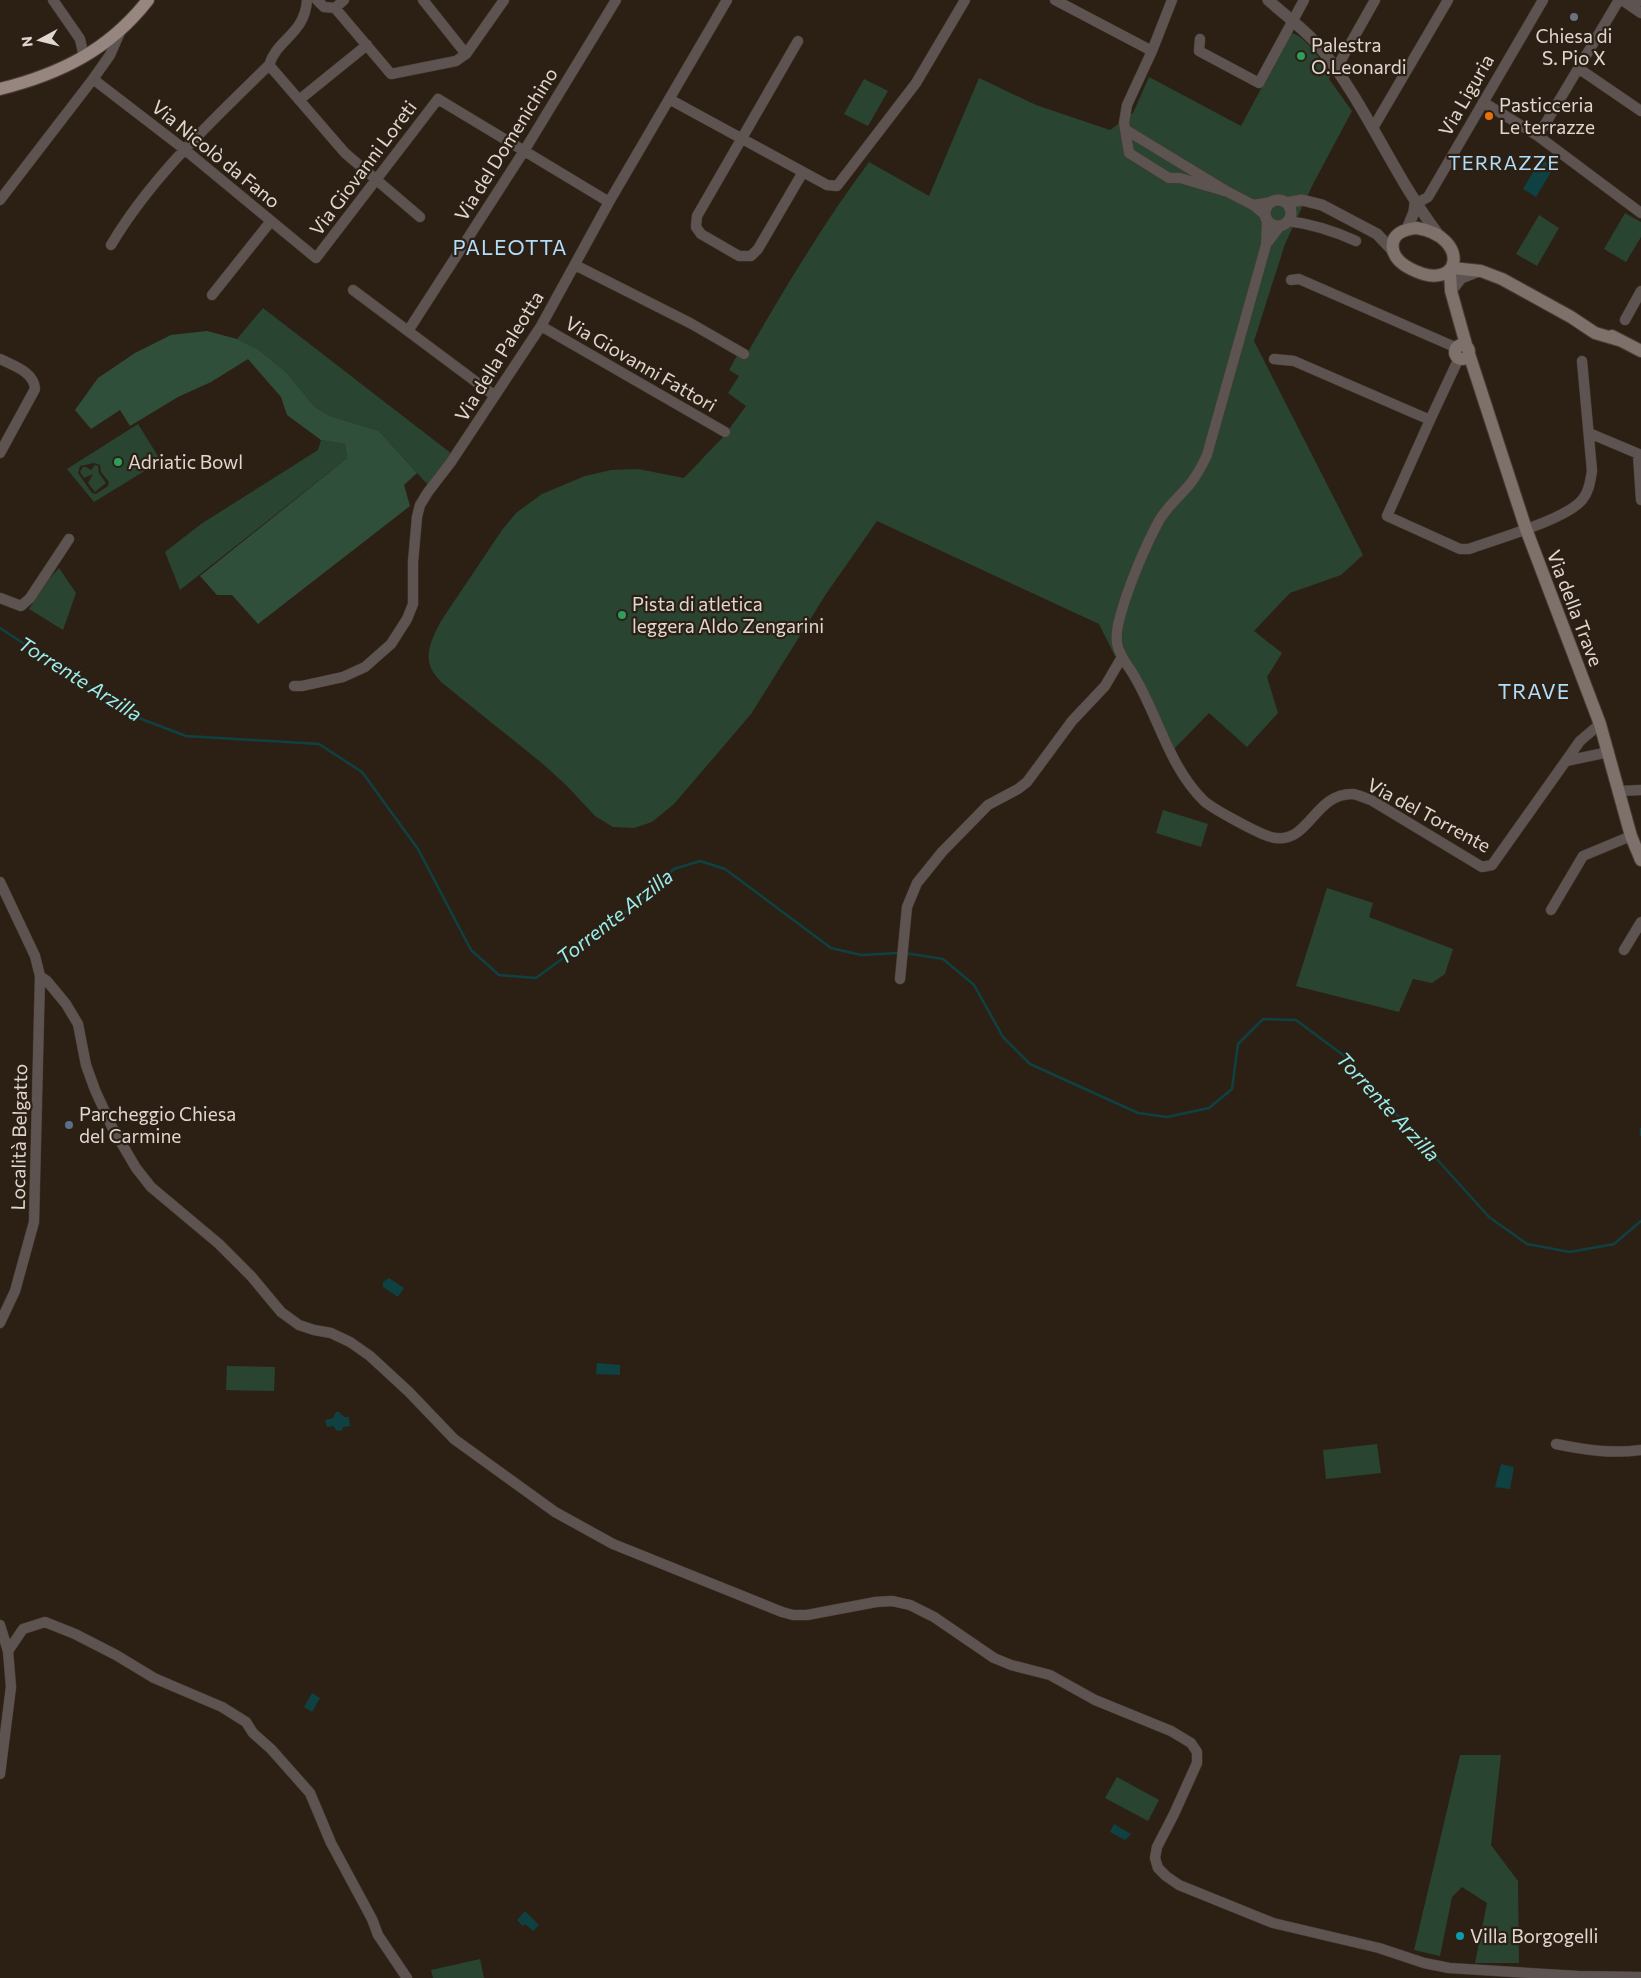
<svg xmlns="http://www.w3.org/2000/svg" width="1641" height="1978" font-family="Commissioner,sans-serif">
	<style>
		.green { fill: #294431; fill-rule: evenodd }
		.forest { fill: #304f3a }
		.water { fill: #0f4142 }
		.lines { fill: none; stroke-linecap: round; stroke-linejoin: round }
		.stream { stroke: #0f4142; stroke-width: 2.5 }
		.minor-casing { stroke: #493d33; stroke-width: 11 }
		.tertiary-casing { stroke: #493d33; stroke-width: 12 }
		.secondary-casing { stroke: #493d33; stroke-width: 14 }
		.primary-casing { stroke: #493d33; stroke-width: 14 }
		.minor { stroke: #5d5451; stroke-width: 10 }
		.tertiary { stroke: #5d5451; stroke-width: 11 }
		.secondary { stroke: #7e706b; stroke-width: 12 }
		.primary { stroke: #97857f; stroke-width: 12 }
		.worship-dot { fill: #6b7280; stroke: #2c2015; stroke-width: 2 }
		.leisure-dot { fill: #2e9e5b; stroke: #2c2015; stroke-width: 2 }
		.food-dot { fill: #e8710a; stroke: #2c2015; stroke-width: 2 }
		.service-dot { fill: #5c6f8a; stroke: #2c2015; stroke-width: 2 }
		.culture-dot { fill: #0f9aa8; stroke: #2c2015; stroke-width: 2 }
		.labels { text-anchor: middle; stroke-width: 4.5; stroke-linejoin: round; paint-order: stroke }
		.poi-label { font-size: 19px; fill: #e0d7d0; stroke: #2c2015; text-anchor: start }
		.street-label { font-size: 19px; fill: #e0d7d0; stroke: #2c2015 }
		.neighbourhood-label { font-size: 20px; letter-spacing: 1px; fill: #b1ddf9; stroke: #2c2015 }
		.water-label { font-size: 20px; font-style: italic; fill: #9aeeee; stroke: #2c2015 }
		.quarter-label { font-size: 21px; letter-spacing: 1px; fill: #b1ddf9; stroke: #2c2015 }
	</style>
	<rect width="100%" height="100%" fill="#2c2015"/>
	<!-- green -->
	<path class="green" d="M1291,33C1305,35 1322,62 1331,74L1329,79L1352,111L1313,184L1285,244L1254,341L1363,555L1341,575L1290,593L1254,631L1282,653L1267,677L1278,713L1247,747L1209,713L1173,750L1124,653L1115,656L1099,624L877,521L826,594L751,714L674,804L652,822L634,828L613,827L595,816L567,786L543,764L441,682C438,678 433,673 431,668C424,652 434,635 441,621L502,530L516,513L542,494L585,476L611,470L638,469L684,478L724,436L746,406L728,393L739,376L729,370L738,354L745,357C783,291 823,224 869,162L929,196L979,78L1036,105L1110,130L1133,113L1149,77L1241,126Z
		M864,79L888,91L868,126L844,114Z
		M1625,213L1641,222V237L1626,262L1604,249Z
		M1539,215L1559,228L1537,266L1516,254Z
		M263,308L452,454L428,485L379,431L330,416L315,407L286,372L259,350L237,339Z
		M138,424L161,461L94,502L67,469ZM94,463L100,465L101,472L109,482L108,486L96,494L92,493L78,473L80,466Z
		M321,440L345,444L347,458L180,590L165,552L201,524L318,450Z
		M95,465L98,466L99,473L106,483L95,492L88,483L93,474L84,478L80,472L83,467H86L91,470Z
		M59,568L76,593L63,630L29,609L49,579Z
		M1163,810L1208,824L1201,847L1156,833Z
		M1327,888L1373,903L1369,917L1453,949L1445,974L1432,983L1413,979L1399,1012L1296,986Z
		M227,1366L275,1367L274,1391L226,1390Z
		M1377,1444L1381,1473L1326,1479L1323,1450Z
		M1460,1755H1501L1491,1845L1518,1881L1519,1963H1475L1487,1903L1462,1887L1452,1897L1440,1956L1414,1950Z
		M1117,1777L1159,1800L1148,1821L1105,1798Z
		M480,1959L484,1978H433L431,1970Z"/>
	<!-- forest -->
	<path class="forest" d="M207,331L237,339L259,350L286,372L315,407L330,416L379,431L417,473L404,485L410,506L258,624L232,595H217L200,576L347,458L345,444L321,440L287,415L281,397L248,359L211,382L178,397L130,426L120,410L91,429L75,410L98,378L135,353L171,335Z"/>
	<!-- water -->
	<path class="water" d="M1541,159L1554,167L1536,197L1523,189Z
		M389,1278L404,1288L398,1297L383,1287V1282Z
		M597,1363L620,1365V1375L596,1374Z
		M336,1412H339L344,1417H349L350,1426L343,1427L342,1430L337,1431L333,1426L327,1427L325,1420L333,1418Z
		M1501,1464L1514,1467L1510,1489L1495,1487Z
		M312,1693L320,1698L312,1712L304,1707Z
		M1114,1824L1131,1834L1125,1840L1110,1832Z
		M525,1911L539,1925L533,1931L525,1924L523,1926L517,1920Z"/>
	<g class="lines">
		<!-- stream -->
		<path class="stream" d="M0,628L136,717L186,736L319,744L362,772L418,849L471,950L499,975L536,978L635,905L674,869L700,861L725,869L831,948L861,955L899,953
			M905,953L943,959L974,985L1003,1037L1030,1064L1138,1113L1167,1117L1209,1108L1232,1089L1238,1044L1263,1019L1296,1020L1343,1055L1489,1217L1527,1244L1570,1252L1614,1244L1641,1221
			M1641,1129V1135"/>
		<defs>
			<path id="minor" d="M53,0L80,39L84,57
				M317,0L324,7L335,8L391,74L456,61L466,54L504,0
				M423,0L466,54
				M1055,0L1152,51
				M1172,0L1152,51L1127,105L1124,123L1129,153L1169,178H1180L1228,192
				M1622,0L1641,13
				M1632,7L1636,1H1641
				M335,8L344,0
				M1200,39L1199,51L1259,83L1304,0
				M798,41L697,216L696,227L701,234L739,256H751L758,249L803,172
				M269,65L345,153L420,217
				M1578,68L1641,111
				M1336,69L1375,0
				M93,79L184,149L316,258L438,99L609,202
				M669,99L827,185L837,186L916,83L965,0
				M299,100L367,45
				M1483,102L1538,136L1641,213
				M1373,128L1448,0
				M1126,130L1228,192L1253,205L1265,215
				M1538,136L1619,0
				M0,200L93,79L110,55L121,30
				M1415,204L1428,197L1543,0
				M1253,205L1271,202
				M1267,220L1266,245L1207,455C1202,466 1197,475 1190,484C1180,496 1168,506 1160,519C1145,546 1128,587 1120,617C1118,624 1116,635 1117,643C1119,657 1130,667 1136,679C1159,719 1170,768 1204,801C1213,809 1259,834 1271,837C1309,847 1313,793 1353,794C1359,795 1365,798 1371,800L1482,867L1492,865L1580,741L1600,724
				M1288,221C1312,224 1334,231 1356,241
				M1268,242L1280,226
				M111,245C152,176 212,121 269,65C277,39 305,34 307,0
				M575,265L690,323L744,354
				M1291,280L1299,279L1457,348
				M353,290L495,396
				M212,295L271,221
				M1625,320L1641,291
				M541,326L725,432
				M408,331L524,151L616,0
				M1459,358L1430,420L1387,516L1460,549H1469C1496,539 1565,520 1582,500C1589,492 1590,482 1592,471L1582,361
				M0,359C14,366 34,372 35,389L0,453
				M1274,359L1294,361L1430,420
				M1589,433L1641,455
				M1638,454L1641,500
				M0,598L21,606L30,598L69,539
				M294,686H302L343,677L365,667L391,644L407,619L413,604V562L417,517L420,505L428,492L451,462L541,326L609,202L727,0
				M1566,761L1609,752
				M1620,791L1641,790
				M0,882L35,956L40,976L34,1222L15,1291L0,1323
				M1551,910L1583,856L1631,836
				M1624,950L1641,922
				M40,976L47,981L66,1004L78,1024L86,1065L95,1090L112,1127L136,1168L151,1187L219,1244L251,1276L281,1312L299,1325L314,1330L331,1333L350,1342L370,1356L409,1392L454,1439L555,1512L613,1544L782,1612L793,1615H807L876,1602L892,1601L910,1605L934,1617L994,1658L1011,1665L1050,1675L1095,1700L1171,1731L1191,1743L1197,1752V1763L1174,1814L1157,1847L1155,1858L1158,1868L1166,1876L1179,1885L1273,1923L1379,1948L1424,1963L1449,1968L1578,1976L1641,1977
				M900,979L907,907L917,883L942,852L988,805L1018,789L1027,782L1072,721L1105,686L1122,657
				M1556,1444C1585,1450 1611,1454 1641,1450
				M0,1625L8,1651L11,1687L0,1774
				M8,1651L23,1629L45,1622L75,1634L116,1655L154,1678L222,1707L246,1722L253,1733L271,1749L310,1793L331,1843L372,1919L378,1935L407,1978"/>
			<path id="tertiary" d="M1268,0C1285,15 1304,29 1319,46C1366,104 1393,175 1438,234
				M1265 213a13 13 0 1 1 26 0a13 13 0 1 1-26 0Z
				M1286,203L1302,200L1322,205L1377,234L1393,251
				M1407,229L1414,212L1415,204
				M1451,291L1461,278L1479,271"/>
			<path id="secondary" d="M1417,228C1471,237 1462,295 1411,269C1403,265 1395,259 1393,250C1390,234 1404,229 1417,228Z
				M1452,268L1481,271L1502,279L1571,317L1595,333L1619,340
				M1450,271L1451,291L1467,348
				M1612,336L1641,351
				M1455 352a7 7 0 1 1 14 0a7 7 0 1 1-14 0Z
				M1469,354L1526,529L1600,724L1631,836L1641,860"/>
			<path id="primary" d="M0,89C60,74 109,50 148,0"/>
		</defs>
		<!-- minor casing -->
		<use href="#minor" class="minor-casing"/>
		<!-- tertiary casing -->
		<use href="#tertiary" class="tertiary-casing"/>
		<!-- secondary casing -->
		<use href="#secondary" class="secondary-casing"/>
		<!-- primary casing -->
		<use href="#primary" class="primary-casing"/>
		<!-- minor -->
		<use href="#minor" class="minor"/>
		<!-- tertiary -->
		<use href="#tertiary" class="tertiary"/>
		<!-- secondary -->
		<use href="#secondary" class="secondary"/>
		<!-- primary -->
		<use href="#primary" class="primary"/>
	</g>
	<!-- markers -->
	<circle class="worship-dot" cx="1574" cy="17" r="5"/>
	<g class="leisure-dot">
		<circle cx="1301" cy="56" r="5"/>
		<circle cx="118" cy="462" r="5"/>
		<circle cx="622" cy="615" r="5"/>
	</g>
	<circle class="food-dot" cx="1489" cy="116" r="5"/>
	<circle class="service-dot" cx="69" cy="1125" r="5"/>
	<circle class="culture-dot" cx="1460" cy="1936" r="5"/>
	<g class="labels">
		<!-- poi labels -->
		<g class="poi-label">
			<text x="1574" y="43" text-anchor="middle">Chiesa di<tspan x="1574" dy="22">S. Pio X</tspan></text>
			<text x="1311" y="52">Palestra<tspan x="1311" dy="22">O.Leonardi</tspan></text>
			<text x="1499" y="112">Pasticceria<tspan x="1499" dy="22">Le terrazze</tspan></text>
			<text x="128" y="469">Adriatic Bowl</text>
			<text x="632" y="611">Pista di atletica<tspan x="632" dy="22">leggera Aldo Zengarini</tspan></text>
			<text x="79" y="1121">Parcheggio Chiesa<tspan x="79" dy="22">del Carmine</tspan></text>
			<text x="1470" y="1943">Villa Borgogelli</text>
		</g>
		<!-- street labels -->
		<g class="street-label">
			<text transform="translate(1466 95) rotate(-60)" y="7">Via Liguria</text>
			<text transform="translate(506 144) rotate(-58)" y="7">Via del Domenichino</text>
			<text transform="translate(216 154) rotate(39)" y="7">Via Nicolò da Fano</text>
			<text transform="translate(363 168) rotate(-53)" y="7">Via Giovanni Loreti</text>
			<text transform="translate(499 356) rotate(-58)" y="7">Via della Paleotta</text>
			<text transform="translate(641 364) rotate(30)" y="7">Via Giovanni Fattori</text>
			<text transform="translate(1575 608) rotate(69)" y="7">Via della Trave</text>
			<text transform="translate(1429 815) rotate(28)" y="7">Via del Torrente</text>
			<text transform="translate(19 1137) rotate(-89)" y="7">Località Belgatto</text>
		</g>
		<!-- neighbourhood labels -->
		<g class="neighbourhood-label">
			<text x="1504" y="170">TERRAZZE</text>
		</g>
		<!-- water labels -->
		<g class="water-label">
			<text transform="translate(80 679) rotate(32)" y="7">Torrente Arzilla</text>
			<text transform="translate(615 917) rotate(-38)" y="7">Torrente Arzilla</text>
			<text transform="translate(1388 1107) rotate(47)" y="7">Torrente Arzilla</text>
		</g>
		<!-- quarter labels -->
		<g class="quarter-label">
			<text x="510" y="255">PALEOTTA</text>
			<text x="1534" y="699">TRAVE</text>
		</g>
	</g>
	<!-- north arrow -->
	<g transform="translate(40 40) rotate(263)" stroke="#2c2015" stroke-width="4" paint-order="stroke">
	<path d="M0-4L9 19L0 12L-9 19Z" fill="#e0d7d0"/>
	<text y="-8" font-size="14" font-weight="bold" text-anchor="middle" fill="#e0d7d0">N</text>
	</g>
</svg>
